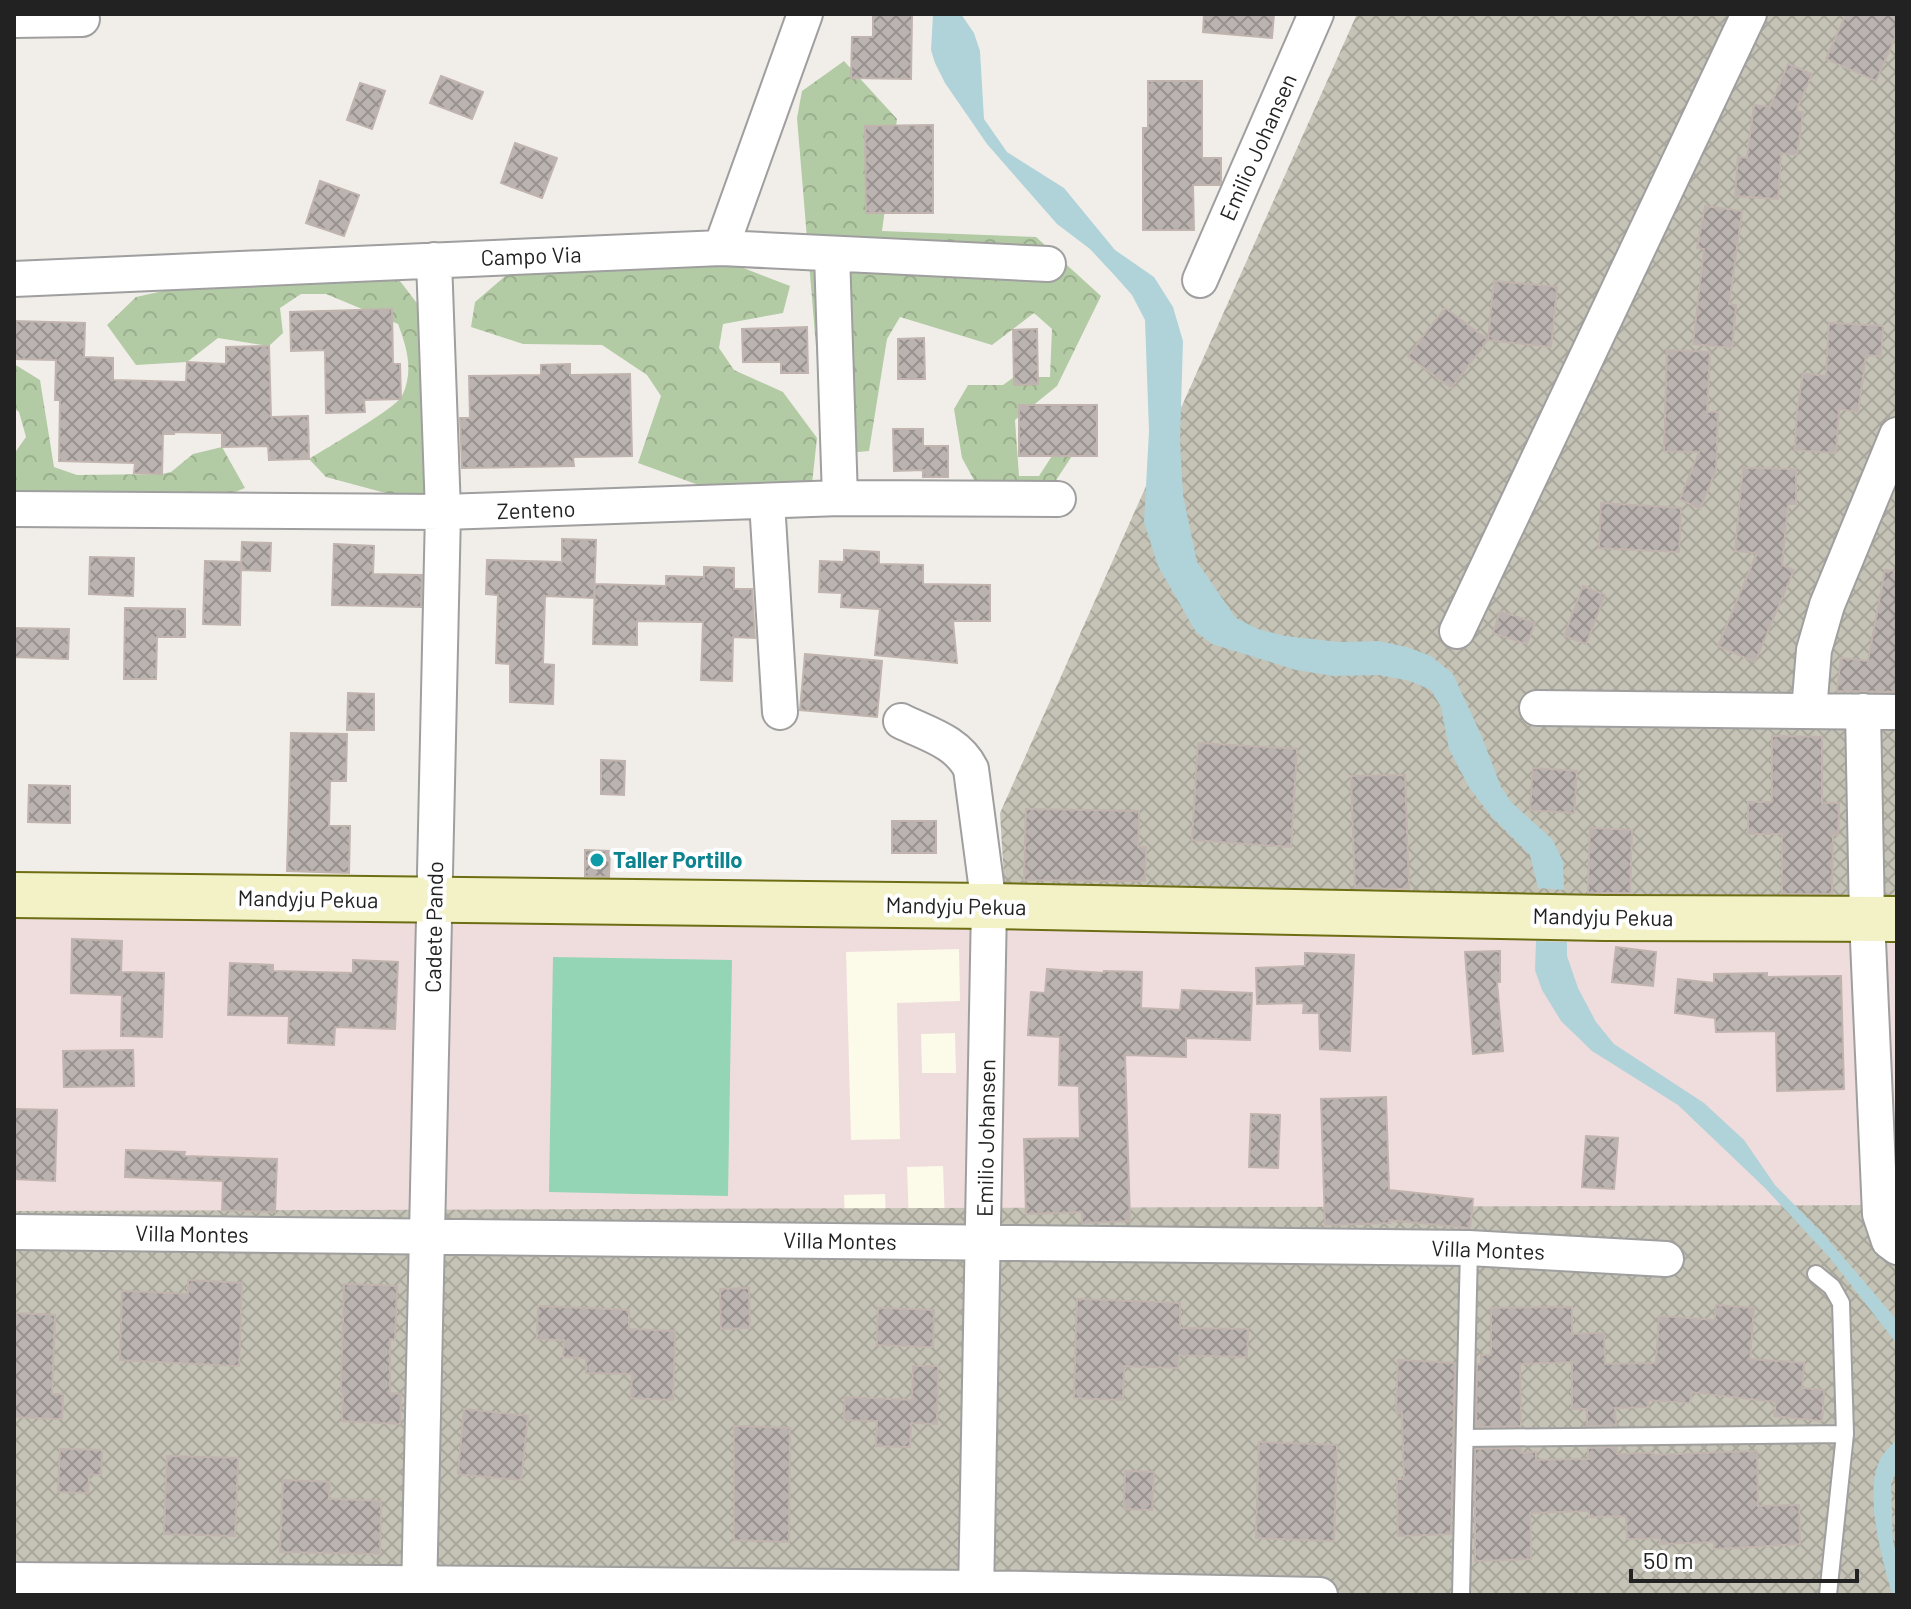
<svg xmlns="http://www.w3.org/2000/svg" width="1911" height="1609" font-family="Barlow,sans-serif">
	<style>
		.commercial { fill: #efdcdd }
		.education { fill: #fcfae8 }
		.construction { fill: url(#construction-cross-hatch) }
		.forest { fill: url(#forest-crowns) }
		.pitch { fill: #93d5b5 }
		.water { fill: #b0d3d9 }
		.building { fill: url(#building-cross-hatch); stroke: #c1b4ae; stroke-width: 2 }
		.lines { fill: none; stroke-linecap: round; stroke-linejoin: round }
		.lane-casing { stroke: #9f9f9f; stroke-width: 20 }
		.street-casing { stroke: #9f9f9f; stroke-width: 38 }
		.secondary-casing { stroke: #6d6e13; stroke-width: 48 }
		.lane { stroke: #fff; stroke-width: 16 }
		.street { stroke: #fff; stroke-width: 34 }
		.secondary { stroke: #f3f1c6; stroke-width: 44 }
		.culture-dot { fill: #0f9aa8; stroke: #fff; stroke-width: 3 }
		.labels { text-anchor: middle; stroke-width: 8; stroke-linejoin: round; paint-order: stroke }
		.street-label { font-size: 22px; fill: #222; stroke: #fff }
		.culture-label { font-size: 22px; font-weight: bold; fill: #0d838f; stroke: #fff; text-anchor: start }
	</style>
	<defs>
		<pattern id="construction-cross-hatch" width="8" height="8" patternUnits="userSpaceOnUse" patternTransform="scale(2)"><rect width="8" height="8" fill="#c5c3b6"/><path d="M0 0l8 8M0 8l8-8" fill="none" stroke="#a9a79c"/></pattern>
		<pattern id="forest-crowns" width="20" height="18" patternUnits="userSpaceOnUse" patternTransform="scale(2)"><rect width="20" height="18" fill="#b3cba4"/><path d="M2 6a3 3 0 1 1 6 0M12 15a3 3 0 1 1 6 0" fill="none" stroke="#9aae8d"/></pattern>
		<pattern id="building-cross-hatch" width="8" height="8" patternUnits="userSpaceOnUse" patternTransform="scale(2)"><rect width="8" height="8" fill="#bab3b0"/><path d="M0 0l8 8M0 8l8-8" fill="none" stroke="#97918f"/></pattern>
	</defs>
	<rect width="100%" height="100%" fill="#f1eeea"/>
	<!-- commercial -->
	<path class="commercial" d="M14,914L1897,931V1254L14,1232Z"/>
	<!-- education -->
	<path class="education" d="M959,949L960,1001L897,1003L900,1139L851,1140L846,952Z
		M955,1033L956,1073H922L921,1034Z
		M943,1166L945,1222L909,1223L907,1167Z
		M885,1194L886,1219L845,1221L844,1195Z"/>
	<!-- construction -->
	<path class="construction" d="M1357,14H1897V928L1006,912L1000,813Z
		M1897,1205V1595H14V1211Z"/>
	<!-- forest -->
	<path class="forest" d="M844,61L897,119L882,231L1036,237L1101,296L1057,386L1015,420L1019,476H1039L1068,431L1072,456L1041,503L1017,507L974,480L962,458L954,409L968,385H1003L1014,377H1050L1052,329L1034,313L992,345L900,317L887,339L869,451L825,455L797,118L802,91Z
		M707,254L790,286L783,313L723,324L719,348L734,370L783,392L817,438L811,493L792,519L638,463L661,396L647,375L602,345L523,344L471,327L475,302L518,265Z
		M387,264L452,349L457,381L445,466L428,493L404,498L326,477L309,459C325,449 396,408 402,396C414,371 407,348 398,324L326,294H301L280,308L283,333L269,346L218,338L187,362L136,365L107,325L136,297L277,266Z
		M14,364L40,380L54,467L77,475L162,474L171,472L193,454L222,447L245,488L200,506L61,491L14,493V454L26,437L19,412L14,408Z"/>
	<!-- pitch -->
	<path class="pitch" d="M553,957L732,960L728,1196L549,1192Z"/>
	<!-- water -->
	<path class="water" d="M933,14H961L974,33L980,51L984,119L1007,152L1064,188L1115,250L1154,277L1173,307L1183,341L1180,440L1183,495L1197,562L1236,618L1258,629L1285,636L1339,642L1378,641L1407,647L1431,656L1453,674L1482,737L1501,787L1512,803L1552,839L1563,861L1564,890L1538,888L1530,855L1491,816L1469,787L1449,749L1441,707L1431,690L1410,681L1379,675L1333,676L1296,670L1212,644L1196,632L1158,566L1144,522L1149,431L1145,320L1132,295L1116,277L1090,249L1057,224L987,144L945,83L935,63L931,50Z
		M1536,941L1567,942V956L1578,988L1596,1022L1614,1044L1704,1103L1744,1140L1775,1185L1825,1236L1897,1320V1344L1830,1258L1765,1188L1678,1105L1592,1051L1561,1021L1542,990L1535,970Z
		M1897,1439V1469L1891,1484L1893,1541L1897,1558V1595H1892C1883,1560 1862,1492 1881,1458C1885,1451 1892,1445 1897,1439Z"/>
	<!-- building -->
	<path class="building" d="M873,14H912L911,79L851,78L852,37H873Z
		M1204,14H1274L1272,38L1203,32Z
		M1846,14H1897V33L1876,81L1826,59Z
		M1788,64L1812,74L1796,111L1803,112L1797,155L1781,153L1778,199L1735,196L1738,157L1747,158L1754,105L1770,107Z
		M441,76L483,92L472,119L430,103Z
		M1148,81H1202V158H1221V182L1220,185H1193L1194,230H1143V128H1148Z
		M360,83L385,91L372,129L347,120Z
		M933,125V213H866L865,126Z
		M515,143L557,158L542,198L501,183Z
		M320,181L359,195L344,236L306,223Z
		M1705,206L1742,211L1729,304L1736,305L1732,348L1693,344L1704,249L1697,248Z
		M1494,281L1557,287L1551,347L1488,340Z
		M1445,308L1488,340L1451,388L1408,356Z
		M392,309L393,364H400L401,399L364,400L365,412L326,413L325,350L291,351L290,312Z
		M14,321L85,323L84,357L113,358V380L186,382L187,362L226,364V347L269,346L271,417L308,416L309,459L269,460L268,446L222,447V433L174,432V434H163L162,474L134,473L135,463L59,461L60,400H55L56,360L14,359Z
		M1829,323L1883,326L1881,356L1866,355L1858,412L1839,409L1836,453L1795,450L1797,412L1803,373L1826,376Z
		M807,327L808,373H781V362H743L742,329Z
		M1037,329L1038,384L1014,385L1013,330Z
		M924,338L925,379H898V339Z
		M1667,350L1710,352L1707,412H1718L1716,470L1700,509L1680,499L1699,452L1664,451Z
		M570,364V375L630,374L632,456L573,457L574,466L462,468L460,418H470L469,376L541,375V365Z
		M1019,405H1097V456H1019Z
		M893,429H923V446H948V477H923V470L894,471Z
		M1743,468L1796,469V504H1788L1782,565L1794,570L1755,662L1718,646L1757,553L1735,551Z
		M1601,503L1681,508L1679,552L1599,548Z
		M562,539L596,540L594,598L545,596L543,664L554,665L553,704L510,702V664L496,663L498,595L486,594L487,560L562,562Z
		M242,542L271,543L270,571L241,570Z
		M334,544L374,546L373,574L422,575L421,607L332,605Z
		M844,550L879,552V564L923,565V584L990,585V621H953L957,663L875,655L880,609L841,607L842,593L819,592L820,561L844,562Z
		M90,557L134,558L133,596L89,594Z
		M205,561L241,562L240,625L203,624Z
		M704,567L734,568V589H752L755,638L733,637L732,681L701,680L703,622L637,621V645L593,644L595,584L666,586V576L704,577Z
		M1885,570L1897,571V692L1837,691L1841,658L1868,661Z
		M1583,586L1605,595L1586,644L1564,636Z
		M125,608L185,609V637H157L156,679H124Z
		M1500,611L1535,623L1527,644L1493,633Z
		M14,628L69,629L68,659L14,657Z
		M805,654L882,661L877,717L800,710Z
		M348,693L374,694V730H347Z
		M291,733L347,734L346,781H330L329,826H350L349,873L287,871Z
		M1772,736L1822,737V803H1839L1838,835L1833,834L1832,894H1782V834H1748V802H1772Z
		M1198,743L1297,749L1291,847L1192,840Z
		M601,760L625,761L624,795L601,794Z
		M1533,768L1577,771L1574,813L1530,810Z
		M1405,775L1409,889L1355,888L1351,776Z
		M29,785L70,786V823L28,822Z
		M1026,809L1139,811L1138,847H1146L1145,881L1024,880Z
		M892,821H936V853H892Z
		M1590,828L1632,830L1630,893H1588Z
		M585,850L610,851L609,877L585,876Z
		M72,939L122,941L121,972L164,973L162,1037L121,1036L122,995L71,993Z
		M1616,947L1656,952L1653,986L1612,982Z
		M1500,951V982H1497L1503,1051L1473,1054L1465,952Z
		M1305,953L1354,955L1350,1051L1320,1049L1319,1013H1303L1304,1003L1257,1004L1256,968L1305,966Z
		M353,960L398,962L395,1029L335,1027L334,1045L288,1043L289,1016L228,1015L230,963L273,965V971L353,973Z
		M1047,969L1104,973V971L1142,972L1141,1008L1180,1010L1182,990L1252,993L1250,1040L1186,1038V1057L1125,1055L1130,1221L1082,1223V1212L1026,1214L1024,1139L1080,1138L1079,1086L1059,1085L1060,1037L1028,1035L1031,992L1045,993Z
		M1767,973V977L1841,976L1844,1089L1777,1091L1776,1031L1716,1032L1715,1018L1675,1013L1678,979L1714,983V974Z
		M133,1050L134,1086L64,1087L63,1051Z
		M1386,1097L1389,1190L1473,1199L1470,1228L1389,1220L1390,1223L1325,1225L1321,1099Z
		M14,1109L57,1110L55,1181L14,1179Z
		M1251,1114L1280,1115L1278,1168L1249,1167Z
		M1586,1136L1618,1138L1614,1189L1582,1187Z
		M126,1150L185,1152L184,1156L277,1159L275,1212L222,1210L223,1181L125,1177Z
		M188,1280L242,1283L239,1366L120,1360L122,1291L188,1294Z
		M344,1284L397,1286L395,1340L390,1339V1393L401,1394L400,1424L342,1421L343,1392H341Z
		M749,1288L750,1328L721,1329L720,1289Z
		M1077,1299L1180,1303V1328L1248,1329L1247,1357L1179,1355L1178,1368L1124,1366L1123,1400L1074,1398Z
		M1716,1305L1754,1308L1750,1359L1804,1363L1802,1388L1824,1390L1822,1421L1774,1416L1776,1402L1691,1392L1690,1403L1648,1400V1407L1615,1408L1616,1425L1587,1426V1409H1572V1362L1520,1364L1521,1426L1476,1427L1477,1364H1481V1355H1491V1308L1572,1307V1334L1604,1333L1605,1364L1656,1363L1659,1316L1715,1320Z
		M538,1306L629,1310V1329L675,1331L673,1400L631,1398L632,1374L586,1373V1358L563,1357L564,1340L537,1339Z
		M878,1308L934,1310L933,1347L877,1345Z
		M14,1313L55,1315L52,1394H63L62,1419L14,1417Z
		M1398,1360L1455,1363L1451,1534L1398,1536L1397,1479H1404L1402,1413H1396Z
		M913,1366H938L937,1424L911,1423L910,1447L876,1446L877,1421L844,1420L845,1397L912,1400Z
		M464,1409L528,1416L521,1480L458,1474Z
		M734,1426L790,1428L789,1542L734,1540Z
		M1259,1442L1337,1445L1334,1541L1256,1538Z
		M1617,1447V1454L1653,1453V1455L1757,1451L1758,1506L1799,1505L1800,1544L1714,1549V1542L1660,1544V1538L1627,1539L1626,1516L1589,1517V1511L1530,1513L1531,1559L1475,1561V1449L1521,1448V1453L1536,1452V1460L1588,1459V1448Z
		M60,1449L102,1450L101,1475L89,1474L88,1493L58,1492Z
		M167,1456L238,1458L235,1536L164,1534Z
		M1125,1471L1154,1472L1152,1510L1124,1509Z
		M283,1480L330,1482L329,1499L381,1501L380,1554L280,1552Z"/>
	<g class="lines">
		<defs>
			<path id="lane" d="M1816,1274L1832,1287L1841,1303L1845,1434L1828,1595
				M1465,1438L1845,1434
				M1461,1595L1469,1248"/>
			<path id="street" d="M14,20L82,19
				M721,248L805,14
				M832,254L840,498
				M14,279L721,248L1048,264
				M1200,280L1316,14
				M767,502L780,712
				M14,509L443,512L840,498L1058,499
				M1457,631L1749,14
				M1537,708L1897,712
				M1809,711L1814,650L1827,605L1897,435
				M1863,711L1867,918L1880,1214L1889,1241L1897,1247
				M901,721C927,734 957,741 971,769L989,906L976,1595
				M14,1232L1469,1248L1666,1259
				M14,1580L978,1588L1320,1595
				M419,1595L443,512L434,260"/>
			<path id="secondary" d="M14,895L989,906L1604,918L1897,919"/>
		</defs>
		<!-- lane casing -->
		<use href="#lane" class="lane-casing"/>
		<!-- street casing -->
		<use href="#street" class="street-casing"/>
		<!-- secondary casing -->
		<use href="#secondary" class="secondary-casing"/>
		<!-- lane -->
		<use href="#lane" class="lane"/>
		<!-- street -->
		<use href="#street" class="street"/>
		<!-- secondary -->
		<use href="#secondary" class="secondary"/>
	</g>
	<!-- markers -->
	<circle class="culture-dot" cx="597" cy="860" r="8"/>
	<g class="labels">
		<!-- street labels -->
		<g class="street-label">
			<text transform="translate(1258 147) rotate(-66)" y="8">Emilio Johansen</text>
			<text transform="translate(531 256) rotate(-2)" y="8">Campo Via</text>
			<text transform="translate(536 510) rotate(-2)" y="8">Zenteno</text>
			<text transform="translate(308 899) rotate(1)" y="8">Mandyju Pekua</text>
			<text transform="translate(956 906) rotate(1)" y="8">Mandyju Pekua</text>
			<text transform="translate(1603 917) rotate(1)" y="8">Mandyju Pekua</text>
			<text transform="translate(434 927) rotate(-89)" y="8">Cadete Pando</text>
			<text transform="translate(986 1138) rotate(-89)" y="8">Emilio Johansen</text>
			<text transform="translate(192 1234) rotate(1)" y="8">Villa Montes</text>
			<text transform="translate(840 1241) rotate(1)" y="8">Villa Montes</text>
			<text transform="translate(1488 1250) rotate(2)" y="8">Villa Montes</text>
		</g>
		<!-- culture labels -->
		<g class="culture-label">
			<text x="613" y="868">Taller Portillo</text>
		</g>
	</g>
	<!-- border -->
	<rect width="1911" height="1609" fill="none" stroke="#222222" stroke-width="32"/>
	<!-- scale -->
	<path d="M1631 1569v12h226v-12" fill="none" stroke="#222222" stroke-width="4"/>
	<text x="1643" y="1569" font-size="24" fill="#222222" stroke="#ffffff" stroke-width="6" paint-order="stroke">50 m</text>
</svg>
